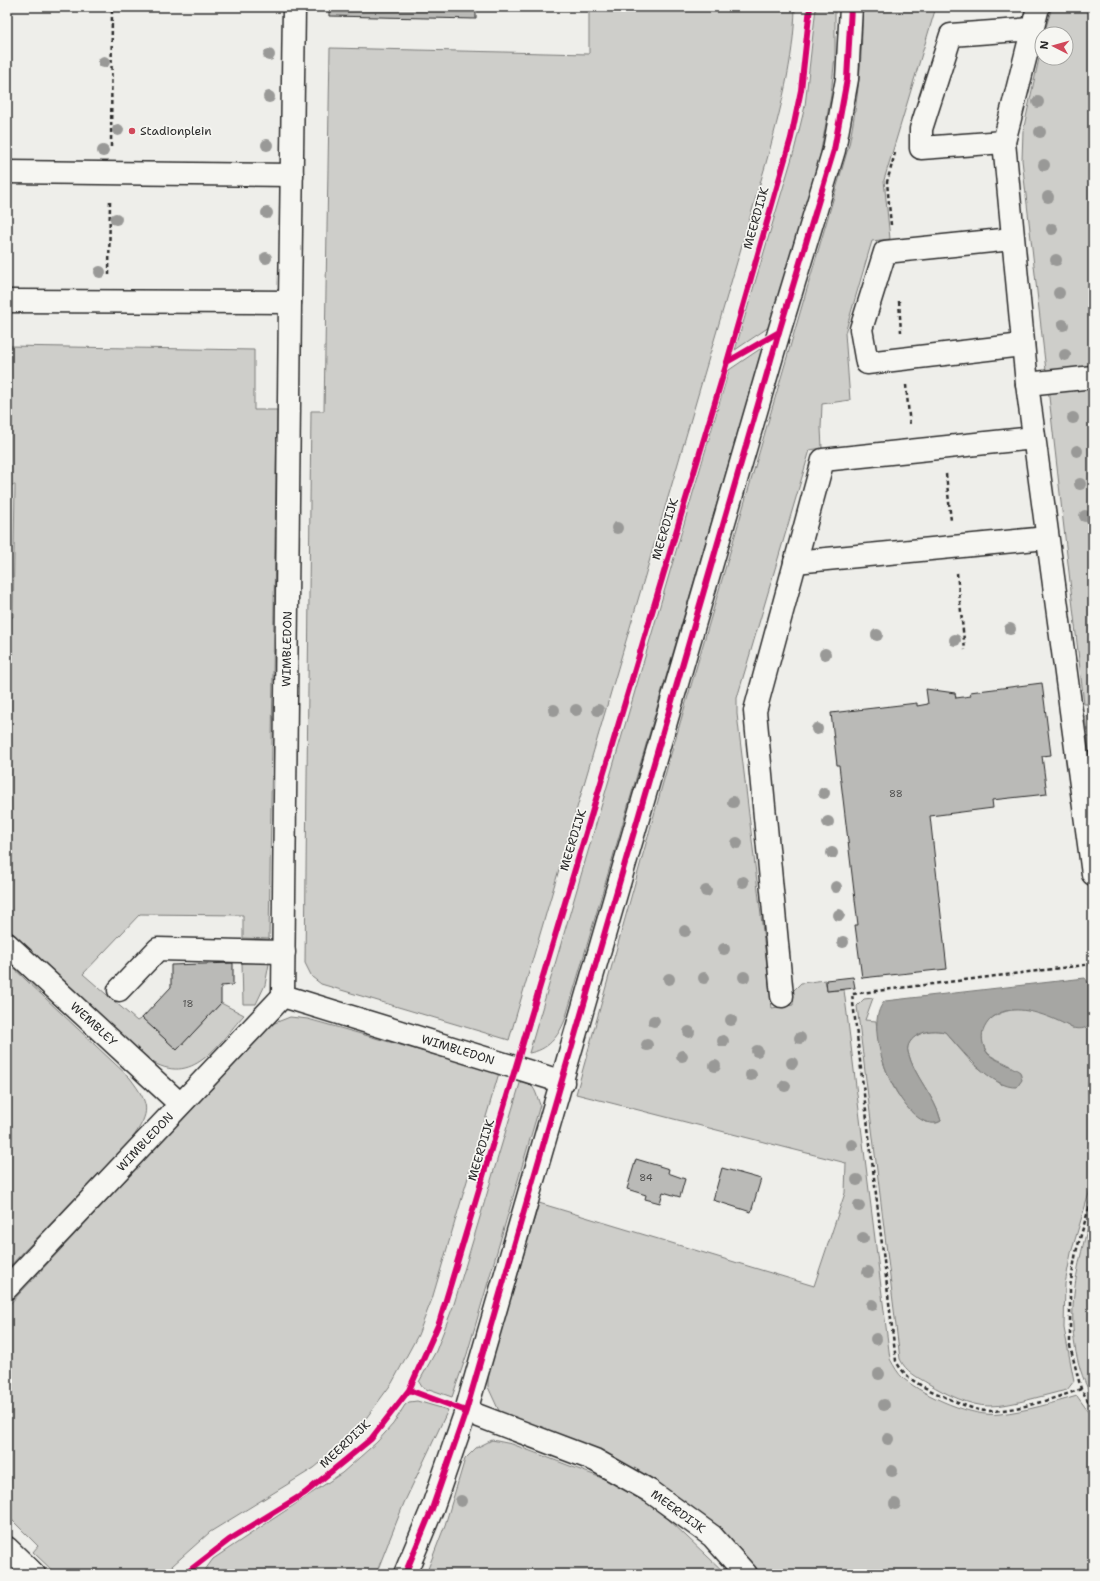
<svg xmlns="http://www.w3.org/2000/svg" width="1100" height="1581" font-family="'Shantell Sans',sans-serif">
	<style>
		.green { fill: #cececa; stroke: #7c7c7a }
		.water { fill: #a6a6a3; stroke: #757573 }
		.building { fill: #babab7; stroke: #2b2b2b }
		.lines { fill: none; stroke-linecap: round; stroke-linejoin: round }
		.minor-casing { stroke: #2b2b2b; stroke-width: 25 }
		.major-casing { stroke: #2b2b2b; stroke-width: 25 }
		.path { stroke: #2b2b2b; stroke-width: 2.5; stroke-dasharray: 4 3; stroke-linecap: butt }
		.minor { stroke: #f6f6f2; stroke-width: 22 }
		.major { stroke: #f6f6f2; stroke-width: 22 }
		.cycleway-casing { stroke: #f6f6f2; stroke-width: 8 }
		.cycleway { stroke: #d6006c; stroke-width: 6 }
		.tree { fill: #999997 }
		.poi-dot { fill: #d1495b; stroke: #f6f6f2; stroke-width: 1.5 }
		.labels { text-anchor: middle; stroke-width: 3.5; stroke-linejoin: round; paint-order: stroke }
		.number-label { font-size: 10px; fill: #4f4f4e }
		.poi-label { font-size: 12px; fill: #2b2b2b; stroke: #f6f6f2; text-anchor: start }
		.street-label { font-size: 12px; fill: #2b2b2b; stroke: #f6f6f2 }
	</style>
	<rect width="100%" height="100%" fill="#eeeeea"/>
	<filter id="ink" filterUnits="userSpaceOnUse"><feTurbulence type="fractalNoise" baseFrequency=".025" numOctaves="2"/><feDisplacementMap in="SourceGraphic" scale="8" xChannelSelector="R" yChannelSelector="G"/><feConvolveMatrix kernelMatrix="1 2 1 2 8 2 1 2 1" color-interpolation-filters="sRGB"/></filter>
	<g filter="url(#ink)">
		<!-- green -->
		<path class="green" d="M589,7H795C794,60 780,112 766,163L509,1040L321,984L312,977L305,963L311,411H324L330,48L589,54Z
			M816,7H835V55L831,95L820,156L769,327L735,350L794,151L805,106Z
			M862,7H936L884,180L890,239L872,241L845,333L850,400L822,404L821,428L822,448L810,450L737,698V714L772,1008L793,1005V991L801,983L825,980L827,991L844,990L890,1359C894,1366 898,1374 904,1379C925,1396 973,1418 1000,1414C1026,1411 1053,1403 1077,1396L1093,1418V1574H758L717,1531L659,1483L606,1456L500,1413L488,1387V1375L539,1203L814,1286L845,1193L846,1163L576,1094L671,754L849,145C858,100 863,54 862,7Z
			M1052,7H1093V704H1084L1022,160L1023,131L1042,45V58H1066V34H1044Z
			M7,346L254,350V410H277L269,939L243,938V915L140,914L83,974L137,1021L142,1018L177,1050L221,1003L244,1015C217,1045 193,1088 149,1060L7,928V617H13L15,485H7Z
			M763,347L565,1020C558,1037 548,1050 529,1053L729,370Z
			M1093,715V786L1085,716Z
			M7,962L130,1078C150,1105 151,1111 132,1139L7,1269Z
			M266,962L269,964L265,985L256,1004H243L242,963Z
			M1091,996L1093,997V1180L1071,1253L1065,1284L1064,1328L1074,1381L1067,1390C1043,1395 1013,1406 989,1406C970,1406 946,1394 929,1384C917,1377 906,1372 900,1359L857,1006L864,999L873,998L865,1020L876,1021C879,1046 883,1071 897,1093C904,1103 916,1113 925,1122L937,1123L941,1121C935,1096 914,1077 908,1052C906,1045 912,1037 918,1035C927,1030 935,1030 945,1032L972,1063L1002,1085L1011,1066C1005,1062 991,1058 987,1052C969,1025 1001,1006 1026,1010C1041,1012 1059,1020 1072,1028L1092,1013Z
			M290,1017L308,1019L499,1073L432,1299L418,1335L392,1383L353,1436L314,1468L210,1532L163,1574H56L33,1552L38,1546L7,1515V1307L258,1038L272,1024Z
			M521,1080C535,1083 536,1094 540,1105L467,1354L452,1397L429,1389L428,1391L422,1387L419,1382L436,1351L454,1304Z
			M1093,1209V1399C1059,1337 1074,1274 1093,1209Z
			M417,1401L448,1410L404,1503L376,1574H202L213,1559L342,1473L377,1442L393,1424L405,1405L409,1402Z
			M492,1440L512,1444L607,1480L644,1501L666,1517L726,1574H426L445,1525L465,1459L476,1448Z"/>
		<!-- water -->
		<path class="water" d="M1085,978C1092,985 1095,1016 1089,1024C1086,1030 1078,1029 1072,1028C1047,1014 998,994 983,1031C981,1037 983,1049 988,1054C994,1060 1012,1066 1020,1072L1022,1080L1017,1087C992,1089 961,1049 945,1032C935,1030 927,1030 918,1035C912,1038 906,1045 908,1052C914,1077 935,1096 941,1121C906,1140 857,1027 885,1001Z"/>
		<!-- building -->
		<path class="building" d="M329,7H476V19L329,16Z
			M1042,683L1051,755L1042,756L1047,794L992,800L993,808L930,816L947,969L862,978L855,925H858L839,765H837L831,713L917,703V706L928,704L926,689L955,693L956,698L971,696L970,692Z
			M233,963V985L221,986V1003L177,1050L142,1018L171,987V965Z
			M853,977L855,988L827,991L826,980Z
			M636,1159L669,1169L668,1173L685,1179L680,1197L663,1192L660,1203L645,1199L646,1195L627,1189Z
			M722,1168L761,1179L751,1212L713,1200Z"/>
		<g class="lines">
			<defs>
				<g id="minor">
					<path d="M1038,7L1004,142L1027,384L1093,874"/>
					<path d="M1004,142L921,148V129L951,35L1032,29"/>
					<path d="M7,172L292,175"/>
					<path d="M1012,239L885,252L861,329L867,363L1023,345"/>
					<path d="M7,301L290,302L294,7"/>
					<path id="s1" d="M290,302L283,996L563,1082"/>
					<path d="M1027,384L1093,377"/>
					<path d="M795,562L1047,538"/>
					<path id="s2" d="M7,944L180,1104"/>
					<path d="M119,990L158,949L284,952"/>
					<path d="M782,996L755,711L823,460L1034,438"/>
					<path id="s3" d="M7,1288L283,996"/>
					<path id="s4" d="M466,1411L595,1460L650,1491L712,1536L746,1574"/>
					<path d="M405,1574L432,1509L466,1411L779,332L834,150L847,79L851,7"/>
				</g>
				<path id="major" d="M7,1548L34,1574"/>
			</defs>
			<!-- minor casing -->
			<use href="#minor" class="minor-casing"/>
			<!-- major casing -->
			<use href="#major" class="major-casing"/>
			<!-- path -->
			<path class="path" d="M111,147L112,7
				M891,225L887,182L895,153
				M109,275L110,200
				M899,301L901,332
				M906,385L910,426
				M946,474L951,521
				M957,573L965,650
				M1093,1194L1076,1252L1070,1287V1346L1081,1389L1093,1409
				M1081,1389C1056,1398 1005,1415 979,1410C964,1406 950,1399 936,1393C919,1385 905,1378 896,1361L852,994L1093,964"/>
			<!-- minor -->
			<use href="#minor" class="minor"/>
			<!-- major -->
			<use href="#major" class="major"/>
			<defs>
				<path id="cycleway" d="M727,362L779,332
					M409,1390L466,1411
					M185,1574L229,1540L305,1493L371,1439L409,1390L439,1323L727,362L791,138L801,90L810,7
					M405,1574L432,1509L466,1411L779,332L834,150L847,79L851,7"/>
			</defs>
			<!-- cycleway casing -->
			<use href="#cycleway" class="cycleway-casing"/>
			<!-- cycleway -->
			<use href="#cycleway" class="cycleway"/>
		</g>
		<!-- trees -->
		<g class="tree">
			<circle cx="269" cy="55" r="6"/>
			<circle cx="104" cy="62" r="6"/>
			<circle cx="269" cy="97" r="6"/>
			<circle cx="1038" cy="102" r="6"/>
			<circle cx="118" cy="130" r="6"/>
			<circle cx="1040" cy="132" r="6"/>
			<circle cx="267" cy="145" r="6"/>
			<circle cx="103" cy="151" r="6"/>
			<circle cx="1044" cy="165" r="6"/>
			<circle cx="1048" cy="197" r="6"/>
			<circle cx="267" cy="213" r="6"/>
			<circle cx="116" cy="219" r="6"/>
			<circle cx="1052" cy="229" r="6"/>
			<circle cx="266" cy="258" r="6"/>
			<circle cx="1056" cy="260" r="6"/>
			<circle cx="100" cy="272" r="6"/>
			<circle cx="1059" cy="293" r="6"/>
			<circle cx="1063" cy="325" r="6"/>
			<circle cx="1065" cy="355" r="6"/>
			<circle cx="1073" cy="418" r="6"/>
			<circle cx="1077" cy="451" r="6"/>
			<circle cx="1080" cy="484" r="6"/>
			<circle cx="1085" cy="516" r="6"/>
			<circle cx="617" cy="528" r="6"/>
			<circle cx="1010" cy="629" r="6"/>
			<circle cx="877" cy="635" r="6"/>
			<circle cx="955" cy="640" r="6"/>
			<circle cx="825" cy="654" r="6"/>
			<circle cx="554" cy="710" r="6"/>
			<circle cx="576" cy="710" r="6"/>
			<circle cx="598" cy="710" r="6"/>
			<circle cx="817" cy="729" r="6"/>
			<circle cx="824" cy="793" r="6"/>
			<circle cx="733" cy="802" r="6"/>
			<circle cx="828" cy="822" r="6"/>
			<circle cx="737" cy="843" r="6"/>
			<circle cx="832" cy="853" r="6"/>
			<circle cx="743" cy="882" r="6"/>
			<circle cx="836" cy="887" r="6"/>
			<circle cx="706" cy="891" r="6"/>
			<circle cx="839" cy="915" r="6"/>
			<circle cx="685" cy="931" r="6"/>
			<circle cx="843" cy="942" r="6"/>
			<circle cx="724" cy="949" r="6"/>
			<circle cx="744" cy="977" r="6"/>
			<circle cx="704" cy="978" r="6"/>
			<circle cx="669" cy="979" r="6"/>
			<circle cx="731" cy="1020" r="6"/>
			<circle cx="654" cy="1021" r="6"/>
			<circle cx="689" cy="1032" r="6"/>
			<circle cx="800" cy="1038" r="6"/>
			<circle cx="723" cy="1041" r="6"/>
			<circle cx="647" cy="1045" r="6"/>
			<circle cx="757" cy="1051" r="6"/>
			<circle cx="682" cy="1056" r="6"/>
			<circle cx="792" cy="1063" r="6"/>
			<circle cx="715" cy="1066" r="6"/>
			<circle cx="751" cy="1075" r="6"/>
			<circle cx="785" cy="1086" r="6"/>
			<circle cx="852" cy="1145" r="6"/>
			<circle cx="857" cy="1180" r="6"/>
			<circle cx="859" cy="1206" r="6"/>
			<circle cx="863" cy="1238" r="6"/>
			<circle cx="868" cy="1272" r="6"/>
			<circle cx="872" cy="1305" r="6"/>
			<circle cx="876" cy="1339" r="6"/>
			<circle cx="879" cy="1374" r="6"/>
			<circle cx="884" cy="1405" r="6"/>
			<circle cx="888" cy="1439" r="6"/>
			<circle cx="892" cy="1471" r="6"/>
			<circle cx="461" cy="1501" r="6"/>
			<circle cx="895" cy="1504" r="6"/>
		</g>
	</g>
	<!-- markers -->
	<circle class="poi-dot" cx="132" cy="131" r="4"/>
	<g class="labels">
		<!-- number labels -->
		<g class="number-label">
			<text x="896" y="797">88</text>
			<text x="188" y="1007">18</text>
			<text x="646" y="1181">84</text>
		</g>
		<!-- poi labels -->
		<g class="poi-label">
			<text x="140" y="135">Stadionplein</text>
		</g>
		<!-- street labels -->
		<g class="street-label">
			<text transform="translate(756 218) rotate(-74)" y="4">MEERDIJK</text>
			<text transform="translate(665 529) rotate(-73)" y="4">MEERDIJK</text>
			<text transform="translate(287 649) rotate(-89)" y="4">WIMBLEDON</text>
			<text transform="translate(573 840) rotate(-73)" y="4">MEERDIJK</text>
			<text dy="4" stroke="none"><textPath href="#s2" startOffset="118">WEMBLEY</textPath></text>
			<text dy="4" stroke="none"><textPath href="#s1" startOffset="877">WIMBLEDON</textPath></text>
			<text dy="4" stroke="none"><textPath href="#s3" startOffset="201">WIMBLEDON</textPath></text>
			<text transform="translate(481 1150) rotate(-73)" y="4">MEERDIJK</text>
			<text transform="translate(345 1444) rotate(-43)" y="4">MEERDIJK</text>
			<text dy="4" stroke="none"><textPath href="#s4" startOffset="236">MEERDIJK</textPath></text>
		</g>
	</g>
	<!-- margin -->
	<rect width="1100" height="1581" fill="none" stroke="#f6f6f2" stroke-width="24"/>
	<rect x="12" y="12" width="1076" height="1557" fill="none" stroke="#2b2b2b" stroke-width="1.5" filter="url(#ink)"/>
	<!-- north arrow -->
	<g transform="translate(1054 46) rotate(276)"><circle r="19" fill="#f6f6f2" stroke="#a5a5a2"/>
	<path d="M0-3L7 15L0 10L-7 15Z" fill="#d1495b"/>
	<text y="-6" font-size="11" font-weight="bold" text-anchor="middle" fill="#2b2b2b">N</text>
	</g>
</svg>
